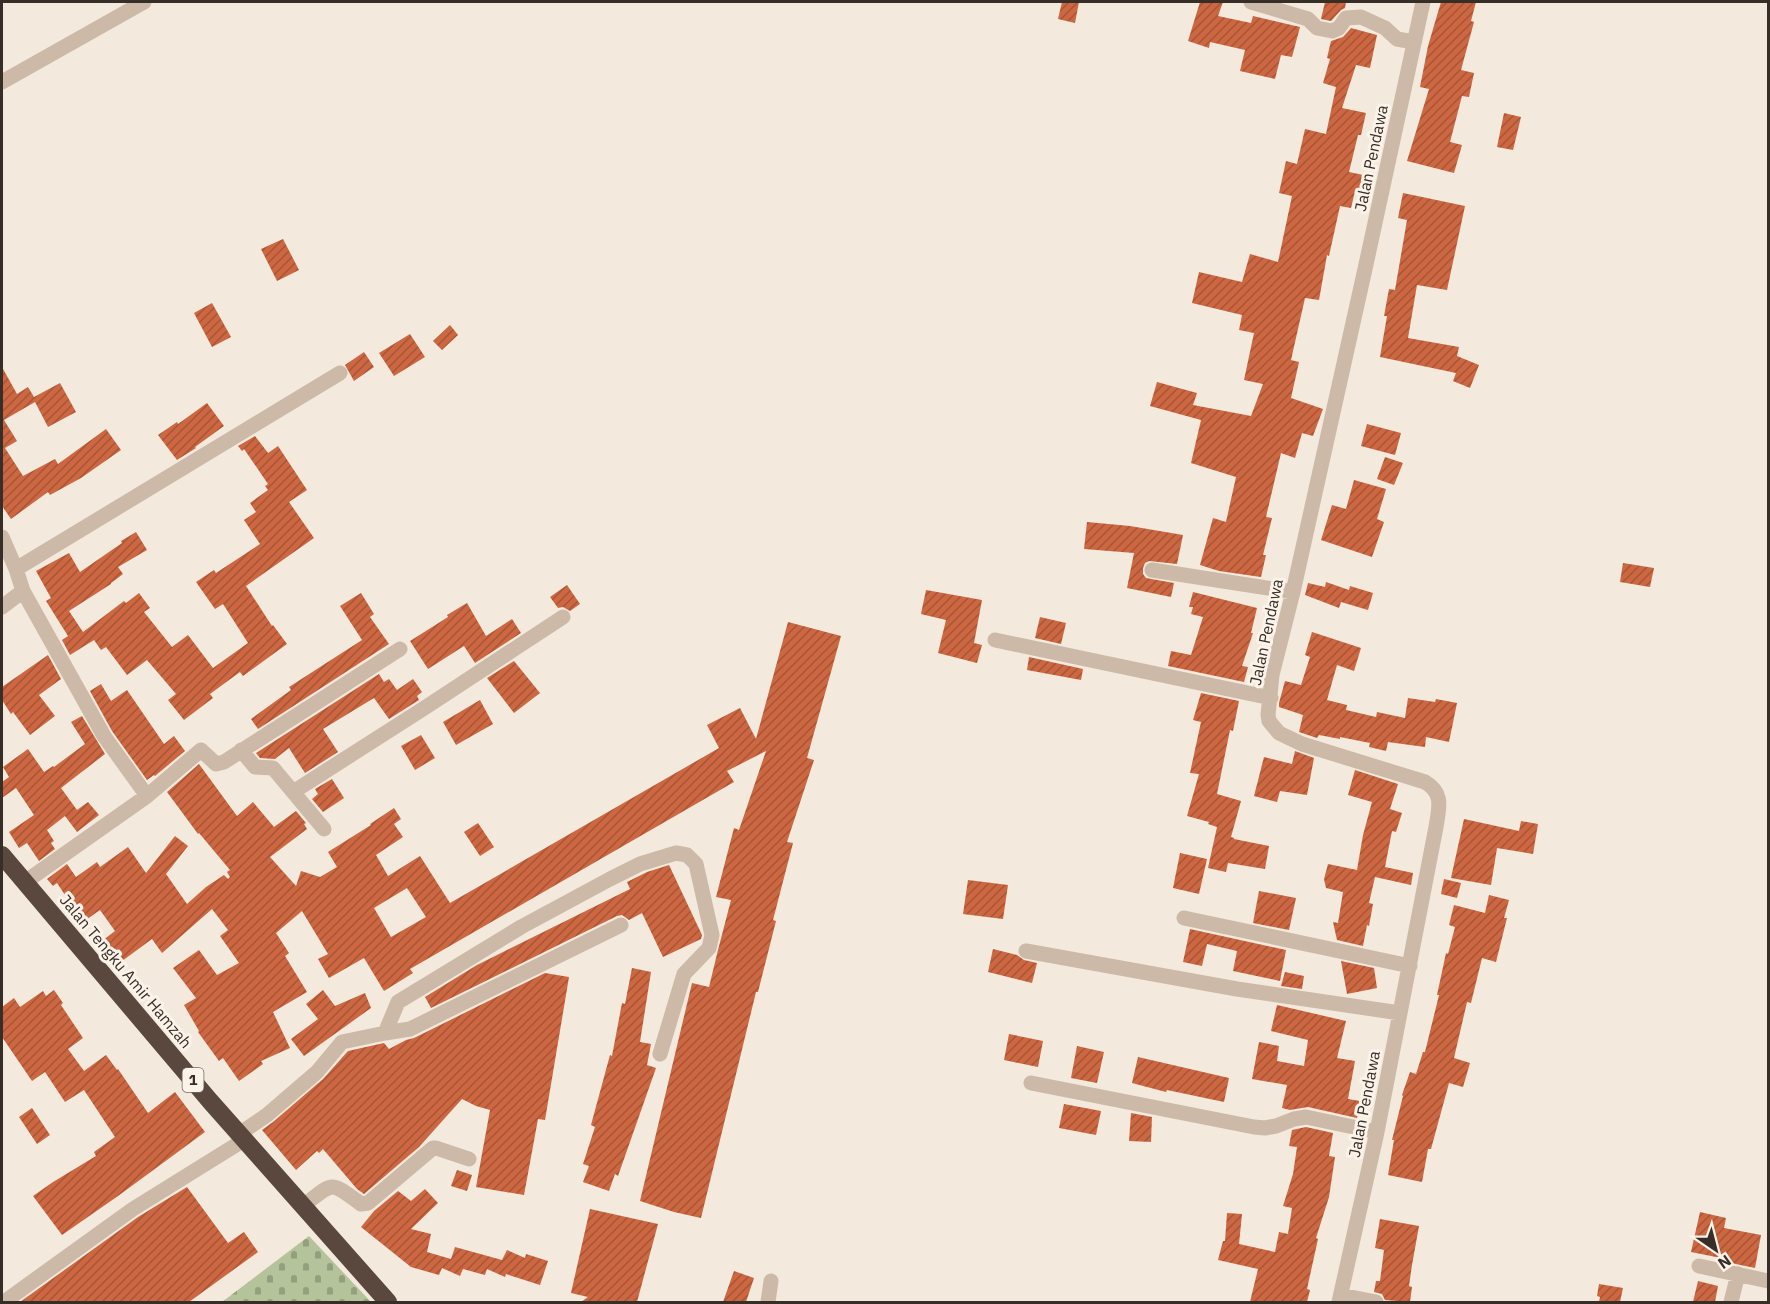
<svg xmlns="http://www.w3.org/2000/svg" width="1770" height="1304" font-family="'IBM Plex Sans',sans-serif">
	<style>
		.cemetery { fill: url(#cemetery-stones) }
		.building { fill: url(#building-hatch); fill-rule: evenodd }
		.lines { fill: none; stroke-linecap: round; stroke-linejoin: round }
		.minor { stroke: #ccb9a7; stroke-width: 15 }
		.highway { stroke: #5a483f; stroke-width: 18 }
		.labels { text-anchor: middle; stroke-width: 6; stroke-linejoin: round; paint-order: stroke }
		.shield { fill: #fbf3e9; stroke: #726962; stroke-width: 1.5 }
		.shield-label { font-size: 15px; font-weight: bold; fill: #382e28 }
		.street-label { font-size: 16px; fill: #382e28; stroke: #fbf3e9 }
	</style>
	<defs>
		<pattern id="cemetery-stones" width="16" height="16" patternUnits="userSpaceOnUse" patternTransform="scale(1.5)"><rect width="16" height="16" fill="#b5c39b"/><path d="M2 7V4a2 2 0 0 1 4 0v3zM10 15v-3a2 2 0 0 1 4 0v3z" fill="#949f7e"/></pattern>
		<pattern id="building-hatch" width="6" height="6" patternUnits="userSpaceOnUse" patternTransform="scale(1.5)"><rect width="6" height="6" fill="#cc6742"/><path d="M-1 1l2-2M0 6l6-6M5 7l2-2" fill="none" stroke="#a75537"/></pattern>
	</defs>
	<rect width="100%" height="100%" fill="#f3e9dc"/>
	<!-- cemetery -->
	<path class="cemetery" d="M309,1236L371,1302H222Z"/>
	<!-- building -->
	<path class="building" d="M1062,2H1079L1075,23L1058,19Z
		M1200,2H1223L1218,16L1251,23L1253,16L1300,27L1292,57L1281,55L1275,79L1240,71L1245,50L1210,42L1209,48L1188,41Z
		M1325,2H1346L1345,8L1341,10L1331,21L1321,19Z
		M1441,2H1476L1471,21L1474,22L1461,70L1474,73L1469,97L1462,96L1450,142L1462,145L1454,173L1407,161L1429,89L1420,87L1428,46Z
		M1351,28L1377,35L1370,68L1356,65L1342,108L1366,113L1361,135H1358L1349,172L1373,177L1369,194L1355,191L1351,208L1340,206L1329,256L1327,255L1319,300L1305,298L1291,360L1299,362L1291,398L1323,409L1313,436L1302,433L1295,458L1281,453L1266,517L1272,518L1263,555H1266L1261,577L1219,571L1200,565L1213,518L1226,522L1236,477L1191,463L1201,420L1150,406L1157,382L1197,393L1193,405L1251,416L1263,384L1244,380L1254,333L1239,330L1242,315L1192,303L1199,272L1242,282L1250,254L1278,262L1292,196L1279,193L1286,161L1297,164L1305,129L1326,134L1336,87L1323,83L1330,59L1327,58L1331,41L1343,37Z
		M1504,113L1521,117L1513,150L1497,147Z
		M1403,193L1465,206L1447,290L1417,285L1408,338L1459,347L1457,356L1479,365L1470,388L1453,381L1456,373L1380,357L1387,316H1384L1389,289L1395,290L1407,220L1398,218Z
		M283,239L299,270L277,281L261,249Z
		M212,303L231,337L212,347L194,313Z
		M450,325L458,335L442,350L433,341Z
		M410,334L425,357L394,376L379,353Z
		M364,352L374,367L354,381L345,365Z
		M2,367L17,394L28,387L34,397L60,383L76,412L48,427L35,402L4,420L17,441L5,448L23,476L55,459L58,464L106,429L121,450L81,478L50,495L48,492L11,519L2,506Z
		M207,403L224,426L195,447L196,448L177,460L158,435L177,422L178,424Z
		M1367,424L1401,433L1395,455L1361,446Z
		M255,436L268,453L278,446L307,490L289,502L314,538L246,586L272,626L273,625L287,644L243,676L240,672L210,694L213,698L184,720L168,700L176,694L147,660L127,675L106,647L101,650L94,640L70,655L62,640L68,636L46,601L51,598L36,571L69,553L80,572L122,543L121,541L136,532L147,550L118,567L123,574L111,583V584L69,611L83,632L124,601L126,603L139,593L150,608L144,612L172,647L188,635L213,668L248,643L223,604L215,609L196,582L214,570L216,573L260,544L244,520L256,512L250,503L268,490L265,486L268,484L244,449L242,451L238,446Z
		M1385,457L1403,463L1394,485L1377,479Z
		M1354,480L1386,489L1377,519L1384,522L1372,557L1321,540L1332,505L1346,509Z
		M1087,522L1130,526L1183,535L1177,564L1149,561L1145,563L1143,568V574L1146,578L1174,583L1171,597L1127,588L1134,553L1084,549Z
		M1623,563L1654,568L1650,587L1620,582Z
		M1326,582L1349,590L1350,586L1373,593L1368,610L1341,602L1339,608L1305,595L1308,583L1325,587Z
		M567,585L580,604L570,611L563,607L558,608L550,597Z
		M926,590L982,600L974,643L982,645L977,663L938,653L946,620L921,614Z
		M1193,592L1257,608L1251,633H1253L1242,666L1248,667L1244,682L1168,666L1171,651L1191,655L1203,617L1191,614L1193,607H1189Z
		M361,593L374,614L370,617L389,644L258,729L251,719L291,690L289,687L362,640L340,606Z
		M467,603L486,636L512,619L521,633L475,663L464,646L428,669L410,641L448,617L447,615Z
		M1040,617L1066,623L1061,644L1035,638Z
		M788,622L841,636L807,758L814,760L787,842L793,843L773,920L776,921L758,992H756L701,1218L674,1212L640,1201L692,983L709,987L718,950L731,900L716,897L734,828L739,830L766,751L727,771L734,782L410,969L413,973L384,991L364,958L329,978L318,959L328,954L302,911L276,933L289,953L285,956L307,992L273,1012L290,1048L261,1061L263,1064L239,1081L223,1058L219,1061L198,1032L199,1031L184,1005L196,998L173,968L199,950L217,975L239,963L220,936L228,930L212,909L162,953L152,939L118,964L102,941L115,931L100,910L83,922L57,883L53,886L47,879L67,864L76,877L97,862L100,867L128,847L146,873L175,836L188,846L166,874L187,904L206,887L224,875L228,879L230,877L227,872L230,870L199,833L198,834L167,792L199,764L237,816L253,802L274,827L296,811L306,823L304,824L307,829L270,857L296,886L301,871L320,877L337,867L328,852L371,825L370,824L394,808L401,819L394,824L403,837L376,855L388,876L420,856L450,903L719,748L707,725L740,708L756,739ZM407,888L426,917L391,937L374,908Z
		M1312,632L1361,648L1354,671L1337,665L1327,700L1347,705L1346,710L1376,717L1377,712L1405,718L1408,698L1435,702L1436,699L1457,703L1449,742L1426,737L1425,747L1388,742L1386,751L1369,747L1370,743L1340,737V739L1319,735L1317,738L1299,732L1303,715L1279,707V703L1285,681L1301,685L1310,657L1305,655Z
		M48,655L61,679L39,695L55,716L30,735L13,712L11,714L2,700V687Z
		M1029,657L1083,669L1081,680L1027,670Z
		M514,661L540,693L514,713L487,678Z
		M379,674L384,682L389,679L397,690L413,679L422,692L417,696L419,700L389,719L374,698L323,729L338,752L305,773L289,748L275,759L260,758L256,753Z
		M101,684L111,701L127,690L164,744L174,736L185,751L155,776L154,775L147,780L112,731L90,691Z
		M1201,693L1239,701L1233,731L1230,730L1217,794L1241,801L1231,837L1234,838V839L1269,846L1265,869L1228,863L1226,872L1208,868L1217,827L1208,824L1209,822L1187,816L1199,774L1190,773L1201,722L1193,720Z
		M480,700L493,724L456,745L443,722Z
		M82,716L105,754L61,788L77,810L88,802L99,815L77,832L65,816L47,830L54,841L51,843L55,849L39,861L27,843L19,848L9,832L34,815L16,788L2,798V782L9,777L3,767L28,749L44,772L53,766L54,767L85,744L71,722Z
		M421,735L435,758L415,770L401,746Z
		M1295,751L1314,758L1307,795L1280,791L1277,802L1254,796L1264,757L1292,764Z
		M1355,770L1398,784L1390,809L1402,813L1396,832L1392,831L1385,867L1413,873L1411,885L1375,877L1369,903L1373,904L1369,926L1367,925L1363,946L1337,940L1333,922L1338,923L1343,892L1326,888L1324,879L1328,864L1357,870L1363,835L1372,802L1348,795Z
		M332,779L344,798L323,812L312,799L318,794L315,789Z
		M1464,819L1519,831L1521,821L1538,824L1533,854L1497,848L1491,885L1451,878Z
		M478,823L494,847L480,856L464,832Z
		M1180,853L1207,859L1199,894L1173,888Z
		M669,865L702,935L701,939L663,957L642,913L629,920L622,915L617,916L431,1008L425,997L477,965L630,889L627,882L647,872Z
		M1444,879L1461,883L1457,898L1441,894Z
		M968,880L1008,885L1003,919L963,914Z
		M1259,891L1296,898L1289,930L1253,923Z
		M1489,895L1509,900L1504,918H1507L1496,962L1482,958L1471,1003L1467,1002L1454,1058L1470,1063L1463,1087L1449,1083L1431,1149H1428L1422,1182L1388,1175L1394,1140H1392L1403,1096L1402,1095L1410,1072L1416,1074L1423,1052H1425L1439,995H1437L1446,953L1448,954L1455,927L1449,925L1454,905L1485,913Z
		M1190,929L1286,950L1280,981L1233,971L1237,951L1207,944L1202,966L1183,962Z
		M993,949L1017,955L1024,960L1037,963L1032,983L988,972Z
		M1341,961L1374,968L1377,988L1347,994Z
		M632,968L651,972L640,1042L651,1044L647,1065L656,1068L618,1176L615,1174L609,1191L583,1182L589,1166L583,1164L595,1127L591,1125L610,1055L612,1056L622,1003L625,1004Z
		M1285,972L1304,976L1302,989L1281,986Z
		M545,973L569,977L545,1120L538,1119L524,1195L476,1187L490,1110L476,1106L462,1099L419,1147L364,1194L357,1189L323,1149L319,1153L317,1151L296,1170L262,1130L273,1122L323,1079L348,1051L384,1043L389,1049L406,1040L414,1038Z
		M54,990L63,1003L61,1005L83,1038L68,1049L84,1071L106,1055L117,1070L118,1069L148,1113L175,1092L205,1132L118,1196L62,1235L33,1196L53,1182L96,1156L94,1152L115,1137L84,1090L65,1102L45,1072L32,1081L2,1037V1007L14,998L20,1007L43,991L46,996Z
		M323,990L335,1006L365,993L371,1008L304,1056L291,1039L318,1019L306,1004Z
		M1277,1005L1346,1021L1337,1058L1355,1061L1348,1099L1360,1101L1357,1118L1308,1107L1290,1110L1282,1108L1287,1085L1252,1079L1259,1042L1279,1046L1277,1061L1304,1066L1308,1040L1271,1031Z
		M1009,1034L1043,1041L1038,1067L1004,1060Z
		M1077,1046L1104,1052L1097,1083L1071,1078Z
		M1138,1057L1229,1078L1224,1102L1167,1090L1166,1092L1132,1083Z
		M1064,1104L1101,1111L1096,1135L1059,1128Z
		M32,1108L50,1135L37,1144L19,1117Z
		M1131,1113L1152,1117L1151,1142L1129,1141Z
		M1306,1127L1333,1133L1329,1156L1335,1157L1329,1197L1316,1238L1318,1239L1307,1289L1310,1290L1307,1302H1250L1258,1269L1218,1260L1223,1241H1225L1227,1213L1242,1214L1239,1244L1275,1252L1279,1232L1288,1234L1292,1208L1283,1206L1293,1174L1297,1147L1289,1146L1292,1130Z
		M457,1170L472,1175L467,1191L451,1186Z
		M187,1187L228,1243L244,1232L258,1252L189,1302H20L138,1217Z
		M425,1189L438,1203L411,1229L431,1234L427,1252L451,1259L455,1247L502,1260L507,1250L525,1258L526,1254L548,1261L540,1285L506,1274L505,1277L487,1269L485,1275L463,1269L460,1276L442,1268L439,1275L411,1267L361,1227L374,1211L398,1191L411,1201Z
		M590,1209L658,1224L637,1302H581L588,1297L571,1293Z
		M1700,1212L1726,1218L1724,1228L1761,1235L1755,1268L1731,1263V1260L1691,1252Z
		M1380,1219L1419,1226L1412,1265L1409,1286L1412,1287L1410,1302L1385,1300L1382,1294L1374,1292L1376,1281H1380L1384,1250L1375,1248Z
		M734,1271L754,1278L746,1302H723Z
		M1698,1281L1718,1286L1715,1302H1693Z
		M1599,1284L1623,1288L1620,1302H1599L1600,1297L1597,1296Z"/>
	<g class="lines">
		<!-- minor -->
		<path class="minor" d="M1251,2L1308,19L1317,28L1332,31L1339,28L1346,18L1361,17L1385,28L1397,39L1414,42
			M2,82L144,2
			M2,537L16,569L23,591
			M16,569L340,373
			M1152,570L1293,592
			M2,607L23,591L104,736L147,796
			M995,640L1271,698
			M241,750L255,767L273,768L324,829
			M293,792L426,707L563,617
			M25,882L147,796L201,750L216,764L224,762L400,649
			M1184,918L1410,966
			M1026,951L1237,989L1400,1013
			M385,1033L410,1029L621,925
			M1031,1083L1254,1127L1265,1128L1276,1126L1294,1119L1306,1117L1377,1132
			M239,1134L267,1115L317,1072L342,1042L385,1033L398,1002L521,927L610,879L640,864L676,853L687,855L696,864L712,935L709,948L684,974L660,1054
			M303,1206C334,1182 329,1180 361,1204L368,1203L433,1148H436L469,1159
			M1699,1266L1768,1281
			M1341,1295L1376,1302
			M4,1302L133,1209L244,1140
			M768,1302L771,1281
			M1339,1302L1377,1132L1436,827C1439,808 1444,793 1425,782L1302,744L1279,733L1269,721L1268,715L1272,675L1293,592L1365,269L1423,2
			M1731,1302L1738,1274"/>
		<!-- highway -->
		<path class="highway" d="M2,855L210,1101L388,1302"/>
	</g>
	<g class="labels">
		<!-- shield labels -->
		<rect class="shield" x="182.5" y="1068" width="21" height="24" rx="4.5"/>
		<g class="shield-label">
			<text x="193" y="1085">1</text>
		</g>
		<!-- street labels -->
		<g class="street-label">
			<text transform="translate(1371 158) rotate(-78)" y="6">Jalan Pendawa</text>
			<text transform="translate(1266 632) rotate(-78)" y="6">Jalan Pendawa</text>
			<text transform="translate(126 971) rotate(50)" y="6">Jalan Tengku Amir Hamzah</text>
			<text transform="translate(1364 1104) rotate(-79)" y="6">Jalan Pendawa</text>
		</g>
	</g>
	<!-- border -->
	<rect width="1770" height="1304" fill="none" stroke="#382e28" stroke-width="6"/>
	<!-- north arrow -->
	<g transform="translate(1716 1250) rotate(145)" stroke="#fbf3e9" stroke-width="4.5" paint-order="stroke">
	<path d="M0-4.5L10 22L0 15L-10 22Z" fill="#382e28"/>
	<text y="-9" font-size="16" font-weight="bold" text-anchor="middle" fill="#382e28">N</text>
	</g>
</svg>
